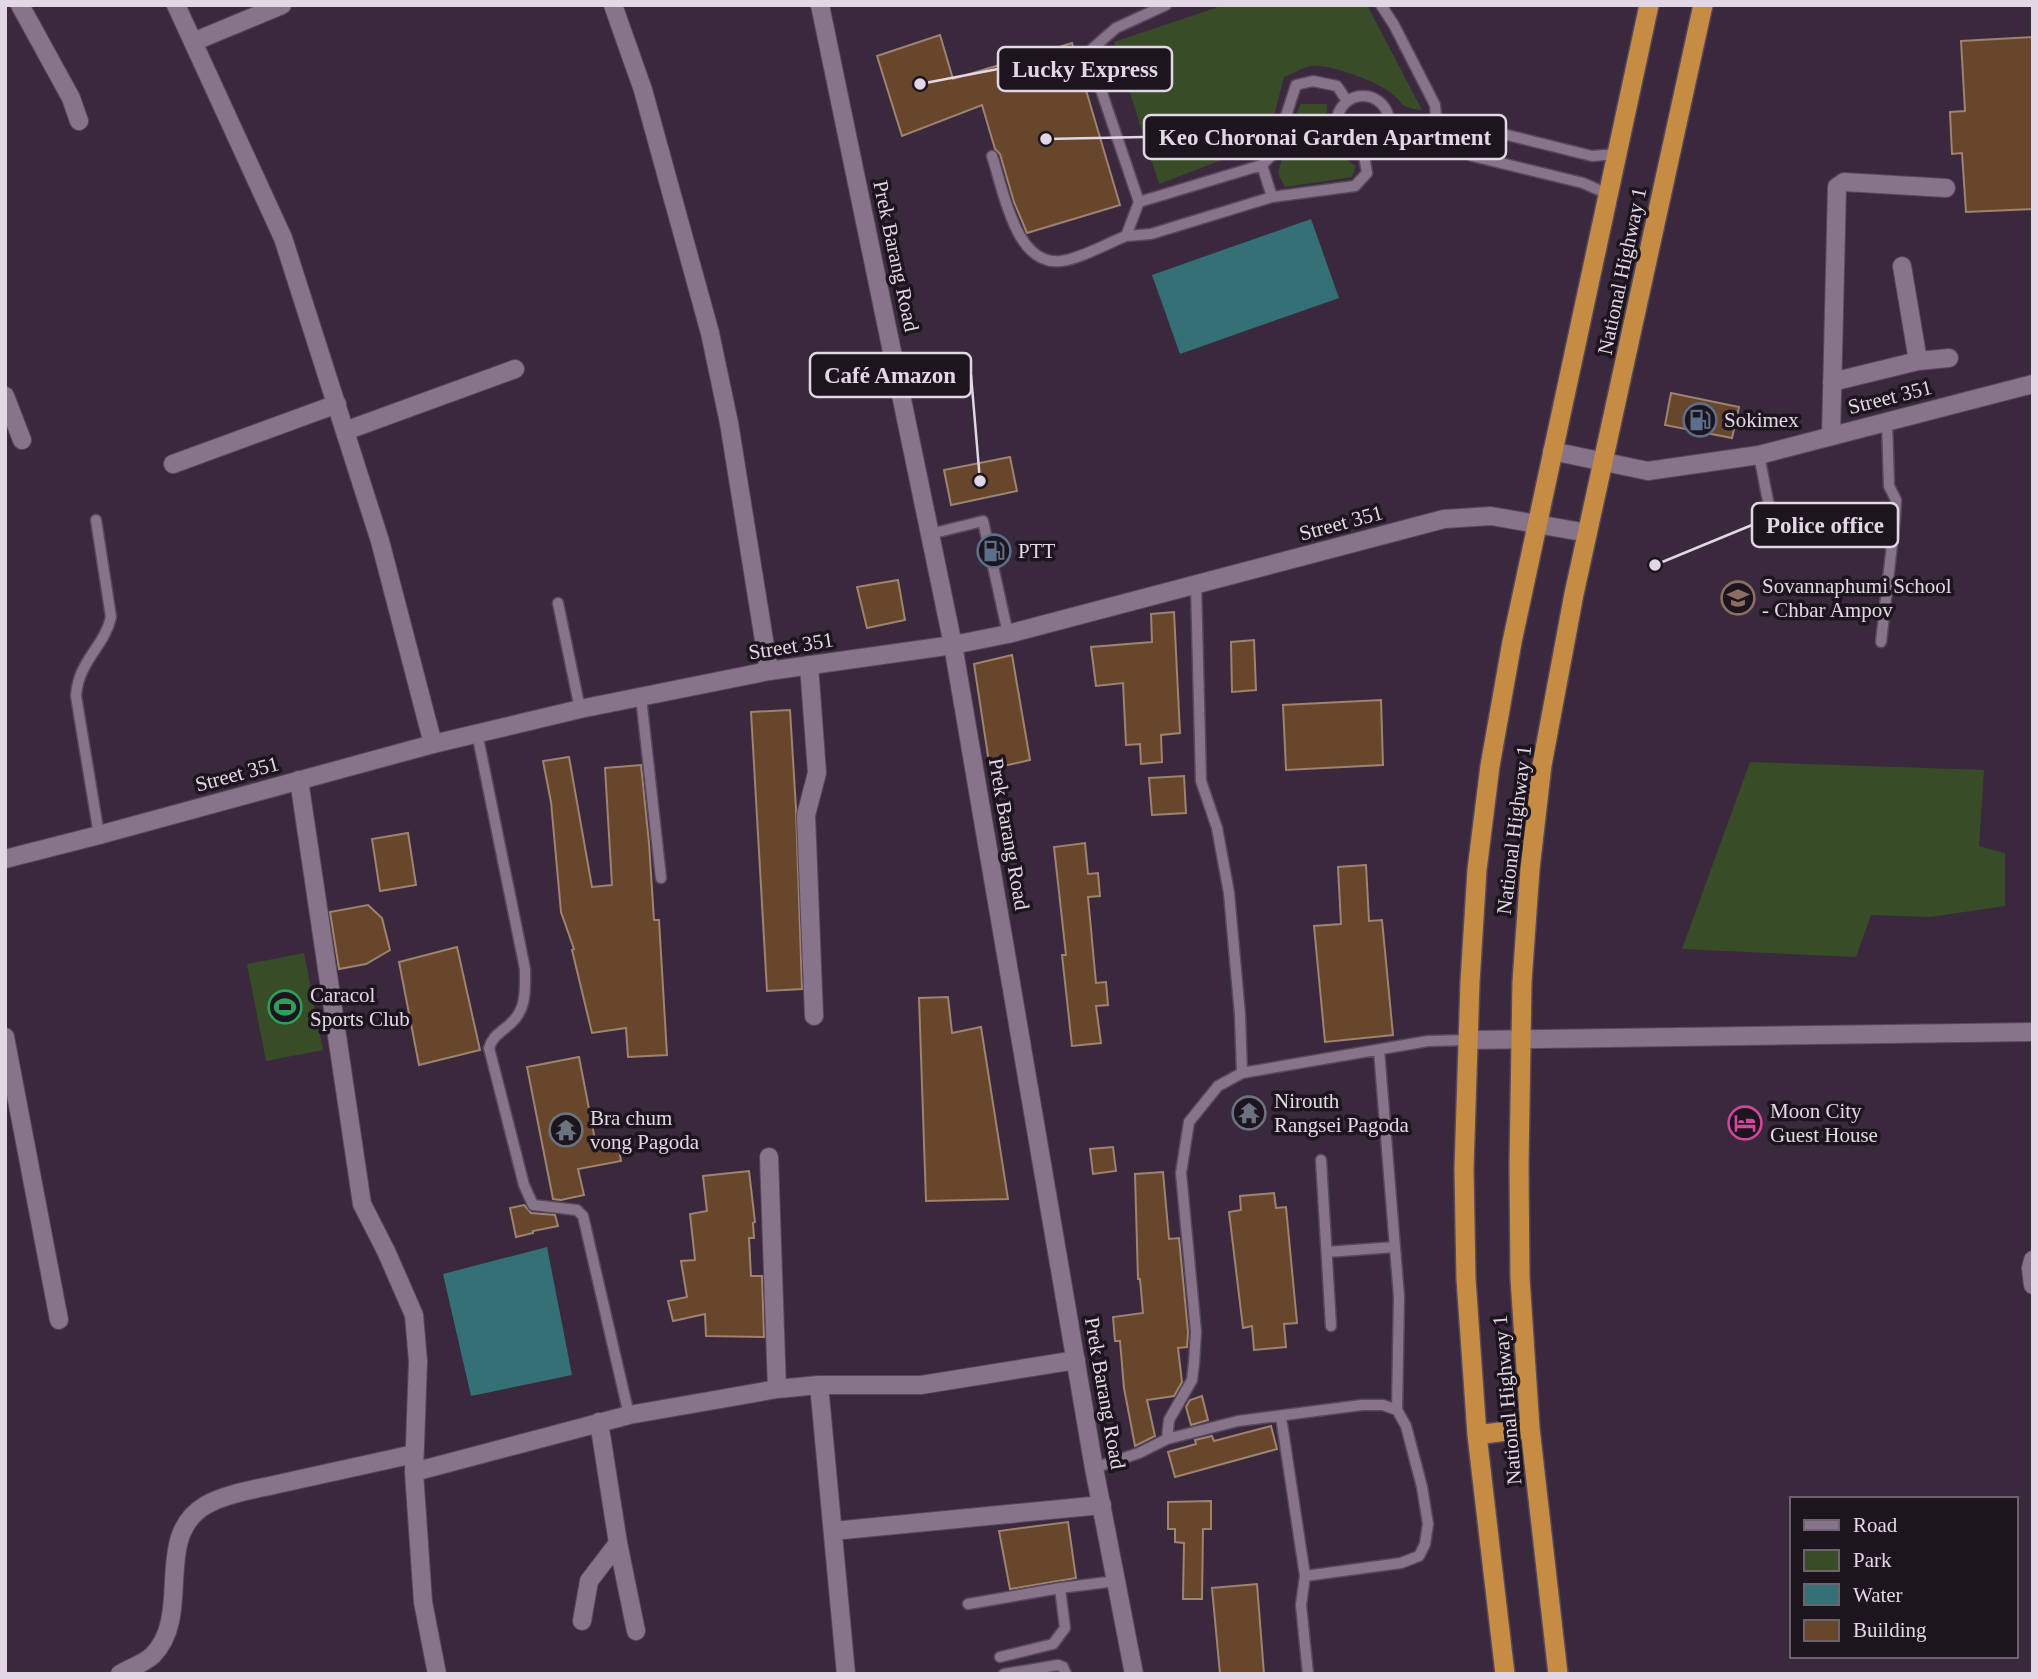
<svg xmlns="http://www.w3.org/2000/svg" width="2038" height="1679" font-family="'Times New Roman',serif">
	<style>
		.green { fill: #394c28 }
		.water { fill: #347076 }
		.building { fill: #68462b; stroke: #9d8370; stroke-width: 2 }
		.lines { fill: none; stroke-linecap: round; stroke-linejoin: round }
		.service-casing { stroke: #57485a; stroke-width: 13 }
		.minor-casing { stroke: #57485a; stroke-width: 20 }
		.tertiary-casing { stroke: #57485a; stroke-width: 20 }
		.secondary-casing { stroke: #57485a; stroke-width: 20 }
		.trunk-casing { stroke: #57485a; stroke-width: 22 }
		.service { stroke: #87738a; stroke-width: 10 }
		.minor { stroke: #87738a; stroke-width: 18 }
		.tertiary { stroke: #87738a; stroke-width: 18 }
		.secondary { stroke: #87738a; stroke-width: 18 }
		.trunk { stroke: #c68c44; stroke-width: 19 }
		.labels { text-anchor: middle; stroke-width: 7; stroke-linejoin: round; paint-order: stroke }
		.street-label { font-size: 21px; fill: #e2d7e4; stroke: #1d151e }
		.poi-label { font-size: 21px; fill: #e2d7e4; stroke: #1d151e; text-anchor: start }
		.leader { fill: none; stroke: #e2d7e4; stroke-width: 2.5 }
		.callout-dot { fill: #e2d7e4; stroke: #1d151e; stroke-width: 2.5 }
		.callout { fill: #1d151e; stroke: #e2d7e4; stroke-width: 2.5 }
		.callout-label { font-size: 23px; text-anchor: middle; font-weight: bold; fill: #e2d7e4 }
	</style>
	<rect width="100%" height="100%" fill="#3a293d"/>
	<!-- green -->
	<path class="green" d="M1224,5H1367L1422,110C1398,107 1406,105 1390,92C1376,81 1328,63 1310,66C1302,68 1292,74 1284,77L1272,124L1261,145L1159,184L1114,42Z
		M1301,104H1327C1325,140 1324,146 1356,166L1352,177L1285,187L1278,173L1292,123Z
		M1750,762L1984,770L1979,846L2005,853V906L1930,917L1871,915L1856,957L1682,949Z
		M304,953L323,1050L266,1061L247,964Z"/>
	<!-- water -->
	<path class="water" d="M1311,219L1339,298L1180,354L1152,275Z
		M547,1247L572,1375L471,1396L443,1274Z"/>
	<!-- building -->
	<path class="building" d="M940,35L953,79L1072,43L1120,205L1027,233L1014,202L1000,154L995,149L982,105L902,136L877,56Z
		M2033,37V209L1966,212L1962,153L1952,154L1950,112L1965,111L1961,41Z
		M1671,393L1739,407L1732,438L1665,425Z
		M1010,457L1017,491L951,505L944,470Z
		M898,580L905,620L867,628L857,587Z
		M1174,612L1180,733L1161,735L1162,762L1141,764L1140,744L1126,745L1123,683L1096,686L1091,647L1152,642L1151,614Z
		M1254,640L1256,690L1232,692L1231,642Z
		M1012,655L1030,760L990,769L974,664Z
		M1381,700L1383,765L1286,770L1283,705Z
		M790,710L796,809L802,989L767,991L751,712Z
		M569,757L592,887L612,885L605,768L641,765L649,843L654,920H659L667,1055L628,1057L626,1028L592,1033L572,950L574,949L561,912L551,802L543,761Z
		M1184,776L1186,813L1152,815L1149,778Z
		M408,833L416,885L380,891L372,839Z
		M1085,843L1088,874L1098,873L1100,896L1088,897L1096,983L1106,982L1108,1005L1096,1006L1101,1043L1072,1046L1062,955H1066L1054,847Z
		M1366,865L1369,921L1382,920L1393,1035L1325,1042L1314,926L1341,924L1338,867Z
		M368,905L382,918L390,950L366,964L339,969L330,912Z
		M457,947L480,1050L419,1065L399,962Z
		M948,997L952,1033L981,1027L1008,1199L926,1201L919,998Z
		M579,1057L595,1140L617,1137L621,1161L578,1169L584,1195L561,1200L553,1199L527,1067Z
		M1113,1147L1116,1171L1093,1174L1090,1149Z
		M749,1171L755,1222L753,1223L754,1238H749L751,1276H762L764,1337L706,1336L705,1314L673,1321L668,1301L687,1297L681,1261L695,1260L690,1214L707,1211L703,1176Z
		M1163,1172L1169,1239L1179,1238L1188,1332L1187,1347L1178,1348L1182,1382L1174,1396L1147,1400L1155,1436L1135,1446L1124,1388L1120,1341H1115L1113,1317L1143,1313L1140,1279H1138L1135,1174Z
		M1274,1193L1276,1208L1286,1207L1297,1323L1284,1324L1286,1347L1254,1350L1252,1326L1243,1328L1229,1212L1241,1210L1240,1196Z
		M524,1205L531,1213L555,1215L558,1226L533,1231V1233L516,1237L510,1208Z
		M1202,1396L1208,1420L1191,1425L1186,1407L1190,1400Z
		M1271,1426L1277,1449L1175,1477L1168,1452L1196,1444L1195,1440L1212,1436L1214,1441Z
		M1211,1501V1529H1203L1202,1599H1183L1184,1543L1175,1542V1529H1168V1502Z
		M1068,1522L1076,1578L1010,1589L999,1531Z
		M1257,1584L1264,1674H1220L1212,1588Z"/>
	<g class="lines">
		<defs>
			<path id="service" d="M1381,5L1394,25L1435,105L1436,117L1432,132L1389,123
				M1337 122a26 26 0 1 1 52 0a26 26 0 1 1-52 0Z
				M1432,132L1479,128L1592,156L1617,154
				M1432,132L1472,156L1583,183L1608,194
				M992,156C1003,188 1015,267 1061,261C1080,259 1108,243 1126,236L1139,202L1098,81L1093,48L1116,28L1166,5
				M1262,165L1272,197
				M1139,202L1262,165L1274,153L1296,85L1313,81L1337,86L1347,101
				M1126,236L1151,234L1272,197L1355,186L1367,173L1363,149
				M1759,455L1769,506
				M96,520L111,617C105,646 78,661 76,696L99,835
				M930,534L983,521L1008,634
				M558,603L580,709
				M1881,642L1895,518L1896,500L1889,486L1887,422
				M641,697L661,878
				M477,733L525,969C525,989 527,1009 511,1023C502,1032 493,1035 489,1048L524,1185L533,1205L577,1210L583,1216L629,1415
				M1379,1050L1399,1297L1397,1410
				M1242,1073L1428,1041L1468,1040
				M1321,1160L1331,1326
				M1327,1252L1395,1247
				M1281,1417L1305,1576L1301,1605L1308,1674
				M1167,1439L1238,1421L1362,1405H1383L1397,1410L1406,1426L1422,1487L1428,1524L1425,1544L1419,1556L1401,1563L1305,1576
				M1094,1468L1139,1453L1167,1439L1169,1420L1192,1380L1194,1363L1196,1332L1181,1173L1189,1122L1218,1086L1242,1073L1240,1015L1229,893L1217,828L1201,781L1196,585
				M968,1604L1060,1588
				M1000,1657L1053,1644L1065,1628L1060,1588L1116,1581
				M1004,1674L1058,1665L1063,1667L1066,1674"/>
			<path id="minor" d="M20,5L71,98L79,121
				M176,5L283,238L380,541L433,744
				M613,5L643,90L710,333L729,423L769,671
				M193,42L282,5
				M1902,266L1918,361
				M1832,382L1918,361L1949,358
				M5,396L22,440
				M345,431L515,369
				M1831,436L1837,187L1844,182L1946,188
				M1552,451L1648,471L1759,455L2033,384
				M173,464L337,404
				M809,665L817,773L806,815L814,1016
				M299,780L362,1204L386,1251L414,1315L418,1361L414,1472L423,1602L437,1674
				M5,1037L59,1320
				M769,1157L777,1389
				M2033,1260L2031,1268L2033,1285
				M819,1385L846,1674
				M414,1472L629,1415L777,1389L819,1385H921L1076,1360
				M833,1531L1102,1505
				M618,1543L636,1631
				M582,1621L589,1581L618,1543L599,1422
				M120,1674C130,1668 145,1663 153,1655C193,1614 152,1536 206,1505C225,1494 256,1489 278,1484C323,1474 369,1464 414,1454"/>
			<path id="tertiary" d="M5,859L99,835L433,744L580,709L769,671L953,645L1008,634L1444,519L1491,516L1588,533
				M1468,1040L2033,1032"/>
			<path id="secondary" d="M820,5L953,645L1094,1468L1134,1674"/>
			<path id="trunk" d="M1477,1435L1530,1428
				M1505,1674L1477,1435L1466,1279L1464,1169L1470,982L1477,870L1490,766L1512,642L1649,5
				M1558,1674L1530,1428L1520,1278L1519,1166L1522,982L1530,869L1542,765L1574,594L1703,5"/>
		</defs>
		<!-- service casing -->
		<use href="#service" class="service-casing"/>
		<!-- minor casing -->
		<use href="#minor" class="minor-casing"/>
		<!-- tertiary casing -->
		<use href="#tertiary" class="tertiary-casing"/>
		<!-- secondary casing -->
		<use href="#secondary" class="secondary-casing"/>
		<!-- trunk casing -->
		<use href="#trunk" class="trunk-casing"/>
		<!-- service -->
		<use href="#service" class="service"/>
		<!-- minor -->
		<use href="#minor" class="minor"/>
		<!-- tertiary -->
		<use href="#tertiary" class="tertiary"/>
		<!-- secondary -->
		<use href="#secondary" class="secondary"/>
		<!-- trunk -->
		<use href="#trunk" class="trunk"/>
	</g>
	<!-- icons -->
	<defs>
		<symbol id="fuel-ring" viewBox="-11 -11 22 22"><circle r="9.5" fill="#1d151e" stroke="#5c6f8a" stroke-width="1.5"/><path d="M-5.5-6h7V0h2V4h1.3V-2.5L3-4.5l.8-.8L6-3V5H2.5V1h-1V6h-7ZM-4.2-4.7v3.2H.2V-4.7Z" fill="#5c6f8a"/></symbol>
		<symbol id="school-ring" viewBox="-11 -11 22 22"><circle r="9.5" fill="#1d151e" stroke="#8d6e63" stroke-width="1.5"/><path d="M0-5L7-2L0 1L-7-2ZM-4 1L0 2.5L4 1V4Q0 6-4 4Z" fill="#8d6e63"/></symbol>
		<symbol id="stadium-ring" viewBox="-11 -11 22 22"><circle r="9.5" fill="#1d151e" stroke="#2e9e5b" stroke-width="1.5"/><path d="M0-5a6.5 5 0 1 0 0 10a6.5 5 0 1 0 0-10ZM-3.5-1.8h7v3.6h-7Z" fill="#2e9e5b"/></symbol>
		<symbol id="temple-ring" viewBox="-11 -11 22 22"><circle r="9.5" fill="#1d151e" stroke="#6b7280" stroke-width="1.5"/><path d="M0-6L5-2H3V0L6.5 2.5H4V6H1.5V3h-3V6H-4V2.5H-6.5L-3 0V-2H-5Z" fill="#6b7280"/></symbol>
		<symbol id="hotel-ring" viewBox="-11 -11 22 22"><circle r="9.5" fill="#1d151e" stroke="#d1479c" stroke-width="1.5"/><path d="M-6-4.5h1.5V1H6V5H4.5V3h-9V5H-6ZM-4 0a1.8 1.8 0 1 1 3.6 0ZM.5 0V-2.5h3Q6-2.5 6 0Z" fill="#d1479c"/></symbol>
	</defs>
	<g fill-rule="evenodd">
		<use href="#fuel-ring" x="1681" y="401" width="38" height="38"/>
		<use href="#fuel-ring" x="975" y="532" width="38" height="38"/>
		<use href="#school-ring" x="1719" y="579" width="38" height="38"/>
		<use href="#stadium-ring" x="266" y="988" width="38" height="38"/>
		<use href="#temple-ring" x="1230" y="1094" width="38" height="38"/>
		<use href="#hotel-ring" x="1726" y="1104" width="38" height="38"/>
		<use href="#temple-ring" x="547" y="1111" width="38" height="38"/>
	</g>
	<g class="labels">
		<!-- street labels -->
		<g class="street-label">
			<text transform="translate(896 256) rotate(78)" y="7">Prek Barang Road</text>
			<text transform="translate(1622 271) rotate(-78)" y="7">National Highway 1</text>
			<text transform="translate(1890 397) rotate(-14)" y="7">Street 351</text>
			<text transform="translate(1341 523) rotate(-15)" y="7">Street 351</text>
			<text transform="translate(791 646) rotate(-9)" y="7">Street 351</text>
			<text transform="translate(237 774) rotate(-15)" y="7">Street 351</text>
			<text transform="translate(1514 830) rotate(-83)" y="7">National Highway 1</text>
			<text transform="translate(1009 834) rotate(80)" y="7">Prek Barang Road</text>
			<text transform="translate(1105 1393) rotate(80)" y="7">Prek Barang Road</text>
			<text transform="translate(1507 1400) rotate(-95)" y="7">National Highway 1</text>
		</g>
		<!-- poi labels -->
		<g class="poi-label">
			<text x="1724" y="427">Sokimex</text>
			<text x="1018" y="558">PTT</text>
			<text x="1762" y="593">Sovannaphumi School<tspan x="1762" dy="24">- Chbar Ampov</tspan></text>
			<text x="310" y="1002">Caracol<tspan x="310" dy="24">Sports Club</tspan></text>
			<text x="1274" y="1108">Nirouth<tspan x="1274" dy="24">Rangsei Pagoda</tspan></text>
			<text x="1770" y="1118">Moon City<tspan x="1770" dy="24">Guest House</tspan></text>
			<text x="590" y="1125">Bra chum<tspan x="590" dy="24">vong Pagoda</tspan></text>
		</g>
	</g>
	<!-- callouts -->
	<path class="leader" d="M920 84L998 69M1046 139L1144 137M980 481L971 375M1655 565L1752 525"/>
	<g class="callout-dot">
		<circle cx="920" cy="84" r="7"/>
		<circle cx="1046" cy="139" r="7"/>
		<circle cx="980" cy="481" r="7"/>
		<circle cx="1655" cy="565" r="7"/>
	</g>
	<g class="callout">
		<rect x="998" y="47" width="174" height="44" rx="7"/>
		<rect x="1144" y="115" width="362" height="44" rx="7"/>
		<rect x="810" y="353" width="161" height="44" rx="7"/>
		<rect x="1752" y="503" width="146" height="44" rx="7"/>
	</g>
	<g class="callout-label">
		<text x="1085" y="77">Lucky Express</text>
		<text x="1325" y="145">Keo Choronai Garden Apartment</text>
		<text x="890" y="383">Café Amazon</text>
		<text x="1825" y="533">Police office</text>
	</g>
	<!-- border -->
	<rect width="2038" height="1679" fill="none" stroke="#e2d7e4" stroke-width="14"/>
	<!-- legend -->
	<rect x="1790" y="1497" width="228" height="161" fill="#1d151e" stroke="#6c636d" stroke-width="2"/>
	<rect x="1804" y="1520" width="35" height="10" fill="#87738a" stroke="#6c636d" stroke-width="2"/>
	<text x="1853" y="1532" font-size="21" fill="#e2d7e4">Road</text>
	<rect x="1804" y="1550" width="35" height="21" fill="#394c28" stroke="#6c636d" stroke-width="2"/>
	<text x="1853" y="1567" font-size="21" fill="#e2d7e4">Park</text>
	<rect x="1804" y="1584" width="35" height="21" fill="#347076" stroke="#6c636d" stroke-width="2"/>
	<text x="1853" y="1602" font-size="21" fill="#e2d7e4">Water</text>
	<rect x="1804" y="1620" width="35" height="21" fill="#68462b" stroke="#6c636d" stroke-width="2"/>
	<text x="1853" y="1637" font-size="21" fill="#e2d7e4">Building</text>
</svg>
